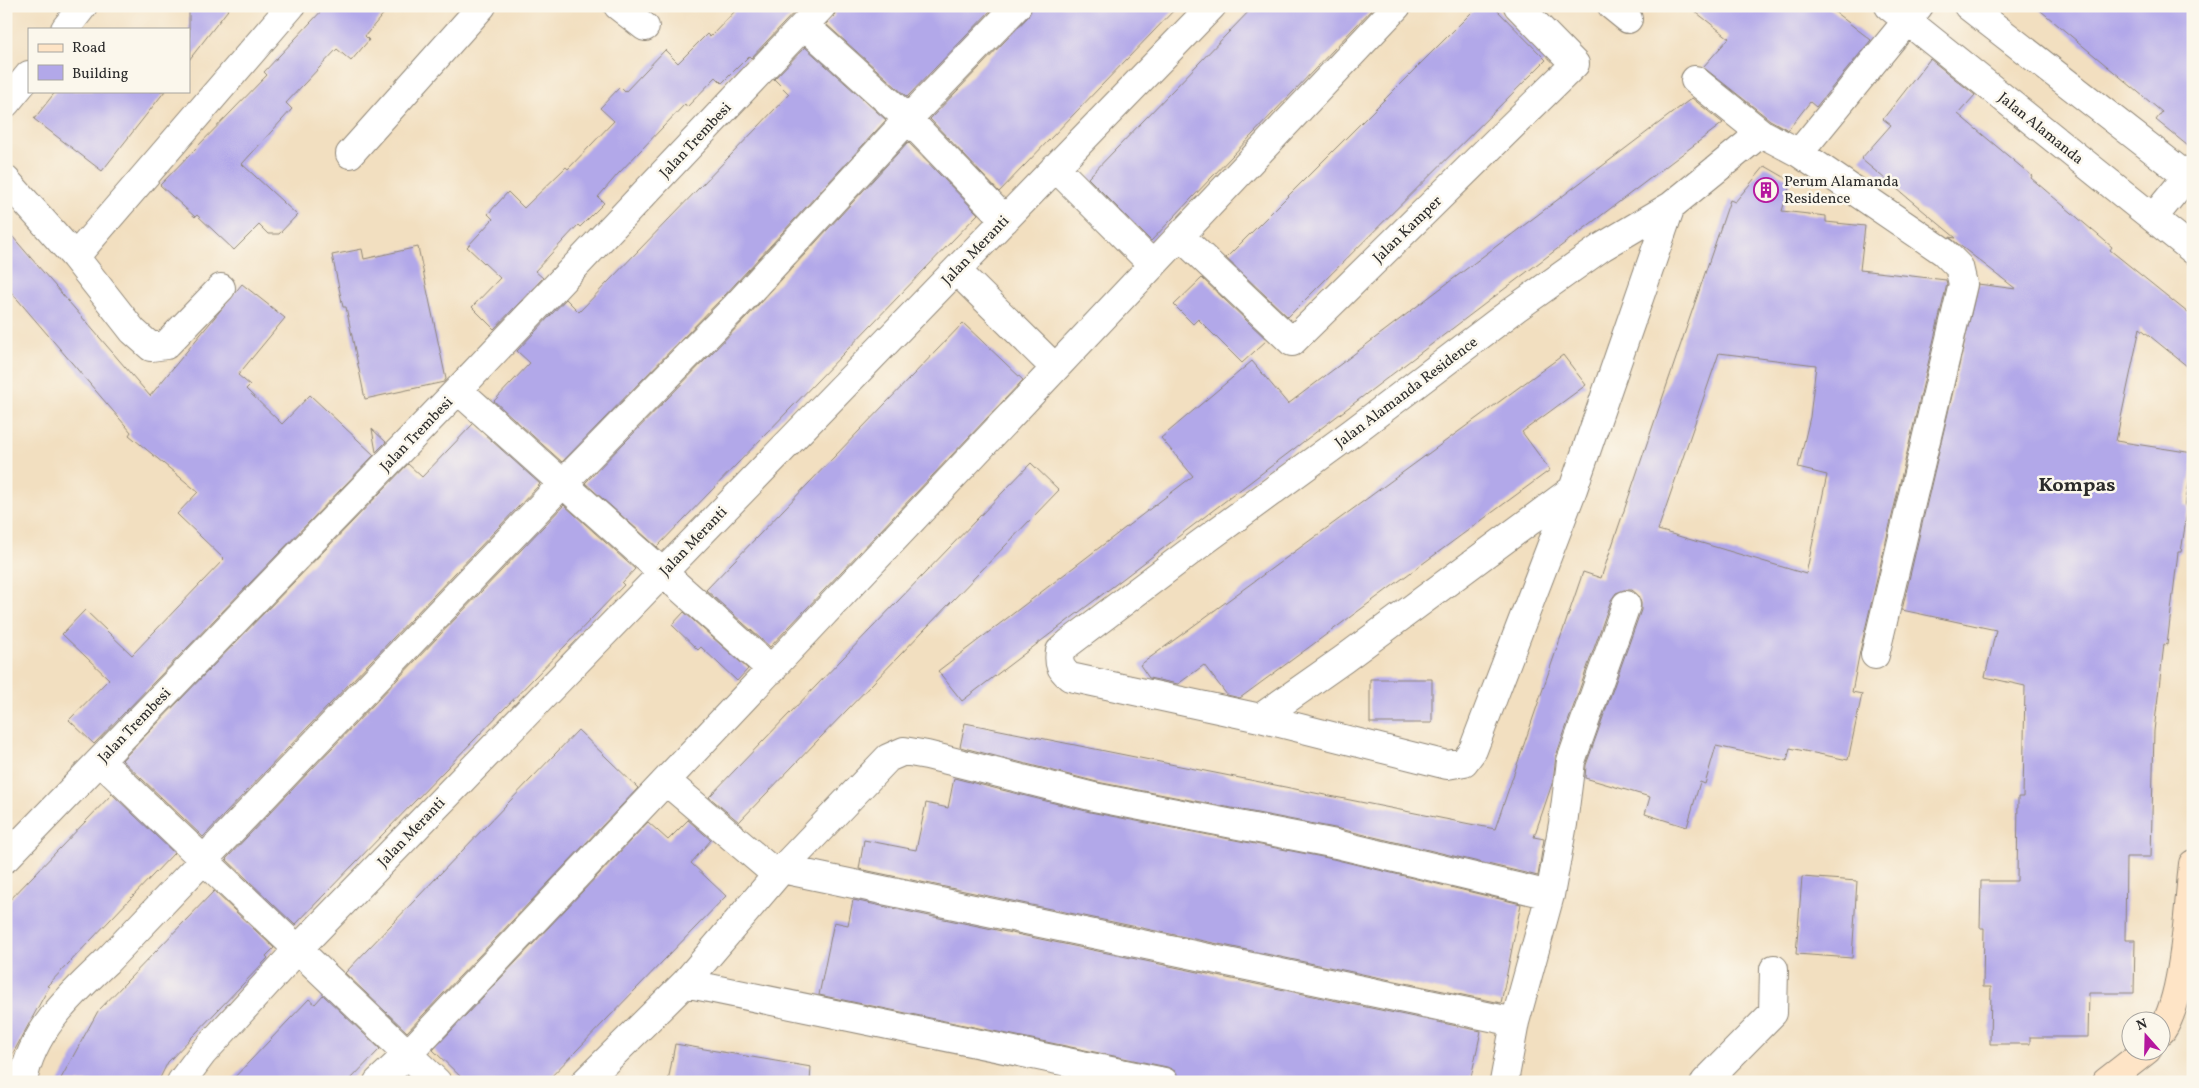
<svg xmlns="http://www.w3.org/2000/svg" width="2199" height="1088" font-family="Vollkorn,serif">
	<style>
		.building { fill: #b2a8e9; fill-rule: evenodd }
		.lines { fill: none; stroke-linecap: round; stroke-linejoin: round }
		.street-casing { stroke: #8e8576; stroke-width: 30 }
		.secondary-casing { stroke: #8e8576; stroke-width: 30 }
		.street { stroke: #fff; stroke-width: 28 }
		.secondary { stroke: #fee4c6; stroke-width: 28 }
		.labels { text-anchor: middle; stroke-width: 5; stroke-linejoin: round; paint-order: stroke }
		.street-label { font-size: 15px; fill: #2b2b2b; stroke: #fbf7ec }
		.poi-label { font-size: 15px; fill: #2b2b2b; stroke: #fbf7ec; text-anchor: start }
		.district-label { font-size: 20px; font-weight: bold; fill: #2b2b2b; stroke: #fbf7ec }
	</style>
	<rect width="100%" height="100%" fill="#fbf7ec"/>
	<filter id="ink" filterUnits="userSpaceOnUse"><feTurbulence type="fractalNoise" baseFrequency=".02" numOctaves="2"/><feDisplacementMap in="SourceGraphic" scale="10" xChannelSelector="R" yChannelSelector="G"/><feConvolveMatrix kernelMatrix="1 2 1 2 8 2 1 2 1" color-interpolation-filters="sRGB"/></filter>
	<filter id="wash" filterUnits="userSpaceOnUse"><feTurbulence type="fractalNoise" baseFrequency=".0096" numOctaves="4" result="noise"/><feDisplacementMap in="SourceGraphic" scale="20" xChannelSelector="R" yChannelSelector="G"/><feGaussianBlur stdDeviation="1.12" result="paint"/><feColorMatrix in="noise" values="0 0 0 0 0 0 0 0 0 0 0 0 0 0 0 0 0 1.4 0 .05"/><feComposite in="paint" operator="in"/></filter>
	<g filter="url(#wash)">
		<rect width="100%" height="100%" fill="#f2dfc0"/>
		<g id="blocks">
			<!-- building -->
			<path class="building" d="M189,6H231L189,60Z
				M326,6H390L365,36L369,40L351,61L337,49L286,103L292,109L242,164L297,215L279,234H268L259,225L234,250L197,215L195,217L160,185L267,75L264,72Z
				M740,6H800L751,58L749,56L722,83L716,77L687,107L685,104L618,174L598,197L604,203L580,227L578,225L535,271L543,278L494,329L472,307L500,278L467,247L493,219L488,214L508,192L524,208L566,167L568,169L614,121L600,108L620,87L625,92L665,50L678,63L707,34L710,37Z
				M837,6H995L907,97L826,24L834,16Z
				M1032,6H1178L999,192L930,119L1028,17Z
				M1254,6H1375L1151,241L1088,178Z
				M1478,6H1493L1546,60L1288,317L1226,258Z
				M1688,6H1827L1871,40L1816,107L1810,102L1788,130L1770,120L1703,67L1729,38Z
				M2035,6H2193V150L2156,120L2162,112Z
				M805,47L886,120L725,295L562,462L494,401L530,363L517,351L566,299L579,312L759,126L789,94L774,79Z
				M1930,59L1975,95L1958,114L2032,176L2031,178L2112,247L2110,250L2193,317V371L2140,328L2116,441L2193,453V460L2185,506L2188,507L2181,552H2178L2167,645L2164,644L2154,731L2151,857H2126L2125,940H2135L2134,993H2089L2088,1037H2030V1044H1990L1991,987H1983L1984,928H1980L1981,881H2017L2018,797H2023L2025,686L1985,677L1996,630L1902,610L1978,284L2016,289L1949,237L1956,238L1861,159L1891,125L1883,119Z
				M56,91H165L102,171L34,119Z
				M1692,98L1723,123L962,701L938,671L1193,476L1161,438L1252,361L1288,404Z
				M908,142L978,214L657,547L585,483L747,317Z
				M1765,166L1791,181L1782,211L1826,216V222L1865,226L1860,270L1946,280L1947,284L1860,651L1852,692L1862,694L1848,760L1790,748L1787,761L1716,746L1705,784L1700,782L1687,827L1645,814L1650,797L1585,778L1586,765L1641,610V603L1638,595L1632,590H1624L1616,593L1611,600L1556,756L1553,781L1534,837L1544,839L1538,876L1340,829L1097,782L960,747L965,723L1495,829L1583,572L1601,578L1730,200L1735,202ZM1719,353L1816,365L1810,417L1798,468L1827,475L1806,574L1658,530Z
				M6,229L150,396L242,284L285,318L238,375L250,385L246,389L282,424L310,395L374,455L94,744L69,720L109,679L62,634L85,610L132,655L224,559L177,514L198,492L129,435L131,432L6,286Z
				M418,247L446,379L444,382L365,399L346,307H343L332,255L362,249L364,259Z
				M1202,278L1267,340L1242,363L1198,319L1193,324L1174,305Z
				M963,323L1023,380L770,647L706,590Z
				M1563,355L1586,385L1522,432L1550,470L1240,698L1227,695L1204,665L1178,684L1149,678L1140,665Z
				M473,424L540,484L203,837L122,760L408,464L422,477Z
				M372,429L386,442L376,452Z
				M1031,463L1059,490L739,822L709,797Z
				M564,505L635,569L622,583L624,585L295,925L226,859Z
				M684,612L748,669L737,681L701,647L698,650L672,625Z
				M1370,679H1432V723H1370Z
				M578,730L638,788L407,1032L345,973Z
				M954,778L1090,812L1333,859L1521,904L1501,1003L859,869L864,840L916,850L926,803L948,808Z
				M112,794L174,853L47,986L49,987L6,1066V904Z
				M688,820L711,840L691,863L726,896L546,1082H466L433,1050L648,822L668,840Z
				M1802,877L1857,881L1852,958L1796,954Z
				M214,891L274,948L266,956L268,958L168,1062L158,1082H59L98,1011Z
				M853,900L1481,1031L1470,1082H1194L1179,1079L1175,1071L1167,1067L819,995L834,922L848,925Z
				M323,995L380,1049L348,1082H230L309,999L315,1004Z
				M675,1044L811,1067L810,1082H668Z"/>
		</g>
	</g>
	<g filter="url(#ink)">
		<use href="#blocks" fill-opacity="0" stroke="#8e8576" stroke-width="1"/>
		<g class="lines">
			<defs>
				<path id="street" d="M618,6L645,27
					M1612,6L1628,19
					M1889,6L2193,250
					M1968,6L2193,181
					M804,25L908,119L1005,220
					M65,29L83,6
					M1695,80L1761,133L1799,153L1944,252L1959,267L1963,284L1875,655
					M6,103L29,75
					M1799,153L1919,6
					M350,154L482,6
					M1055,167L1153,265
					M6,180L75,257L133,331L151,347L166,345L221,288
					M1671,206L1573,489L1473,750L1464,762L1447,765L1260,718L1070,677C1060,669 1058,663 1060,651L1069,643L1196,547L1353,432L1516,308L1602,247L1671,206L1761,133
					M2153,218L2193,169
					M1180,236L1292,342L1575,64L1518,6
					M75,257L291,6
					M956,270L1055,368
					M458,390L772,670
					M1260,718L1344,659L1573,489
					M100,761L437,1082
					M666,781L777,875
					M6,858L458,390L822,6
					M782,869L1515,1022
					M685,983L1164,1082
					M23,1082C31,1031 71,995 107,961L562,484L736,306L908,119L1017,6
					M181,1082L202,1054L298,949L1212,6
					M378,1082L408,1054L1397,6
					M585,1082L685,983L782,869L888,758L904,751L927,755L1094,797L1336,844L1550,895
					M1504,1082L1515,1022L1550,895L1563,824L1571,761L1626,605
					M1705,1082L1773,1013L1774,969"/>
				<path id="secondary" d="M2162,1030C2185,996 2188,908 2193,864
					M2106,1082L2147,1050"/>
			</defs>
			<!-- street casing -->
			<use href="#street" class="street-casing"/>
			<!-- secondary casing -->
			<use href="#secondary" class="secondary-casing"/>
			<!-- street -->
			<use href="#street" class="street"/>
			<!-- secondary -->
			<use href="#secondary" class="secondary"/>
		</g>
	</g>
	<!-- icons -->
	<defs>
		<symbol id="building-ring" viewBox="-11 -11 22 22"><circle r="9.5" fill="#fbf7ec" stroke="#b5179e" stroke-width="1.5"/><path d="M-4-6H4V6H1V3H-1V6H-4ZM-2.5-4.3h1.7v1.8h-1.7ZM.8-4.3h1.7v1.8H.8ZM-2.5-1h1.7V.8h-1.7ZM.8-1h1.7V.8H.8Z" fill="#b5179e"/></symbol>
	</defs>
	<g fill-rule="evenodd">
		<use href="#building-ring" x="1752" y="176" width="28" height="28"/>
	</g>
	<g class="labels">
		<!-- street labels -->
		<g class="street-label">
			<text transform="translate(2041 128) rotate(39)" y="5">Jalan Alamanda</text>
			<text transform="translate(695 140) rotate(-47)" y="5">Jalan Trembesi</text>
			<text transform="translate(1407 229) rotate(-44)" y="5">Jalan Kamper</text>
			<text transform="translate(975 250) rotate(-46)" y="5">Jalan Meranti</text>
			<text transform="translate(1406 392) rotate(-37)" y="5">Jalan Alamanda Residence</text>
			<text transform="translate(416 434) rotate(-46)" y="5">Jalan Trembesi</text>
			<text transform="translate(693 541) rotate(-46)" y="5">Jalan Meranti</text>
			<text transform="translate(134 725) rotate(-46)" y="5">Jalan Trembesi</text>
			<text transform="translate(411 832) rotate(-46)" y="5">Jalan Meranti</text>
		</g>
		<!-- poi labels -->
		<g class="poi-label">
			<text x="1784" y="186">Perum Alamanda<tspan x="1784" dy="17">Residence</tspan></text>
		</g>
		<!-- district labels -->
		<g class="district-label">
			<text x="2077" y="491">Kompas</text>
		</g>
	</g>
	<!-- margin -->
	<rect width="2199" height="1088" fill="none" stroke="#fbf7ec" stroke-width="25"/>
	<!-- legend -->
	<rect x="28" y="28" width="162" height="65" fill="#fbf7ec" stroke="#a8a59f"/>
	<rect x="38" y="44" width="25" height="8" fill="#fee4c6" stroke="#a8a59f"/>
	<text x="72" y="52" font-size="15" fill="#2b2b2b">Road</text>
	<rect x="38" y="65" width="25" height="15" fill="#b2a8e9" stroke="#a8a59f"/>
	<text x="72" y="78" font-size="15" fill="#2b2b2b">Building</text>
	<!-- north arrow -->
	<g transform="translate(2146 1036) rotate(340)"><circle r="24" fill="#fbf7ec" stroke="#a8a59f"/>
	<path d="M0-4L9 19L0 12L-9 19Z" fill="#b5179e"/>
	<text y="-8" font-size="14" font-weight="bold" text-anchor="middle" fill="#2b2b2b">N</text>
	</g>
</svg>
